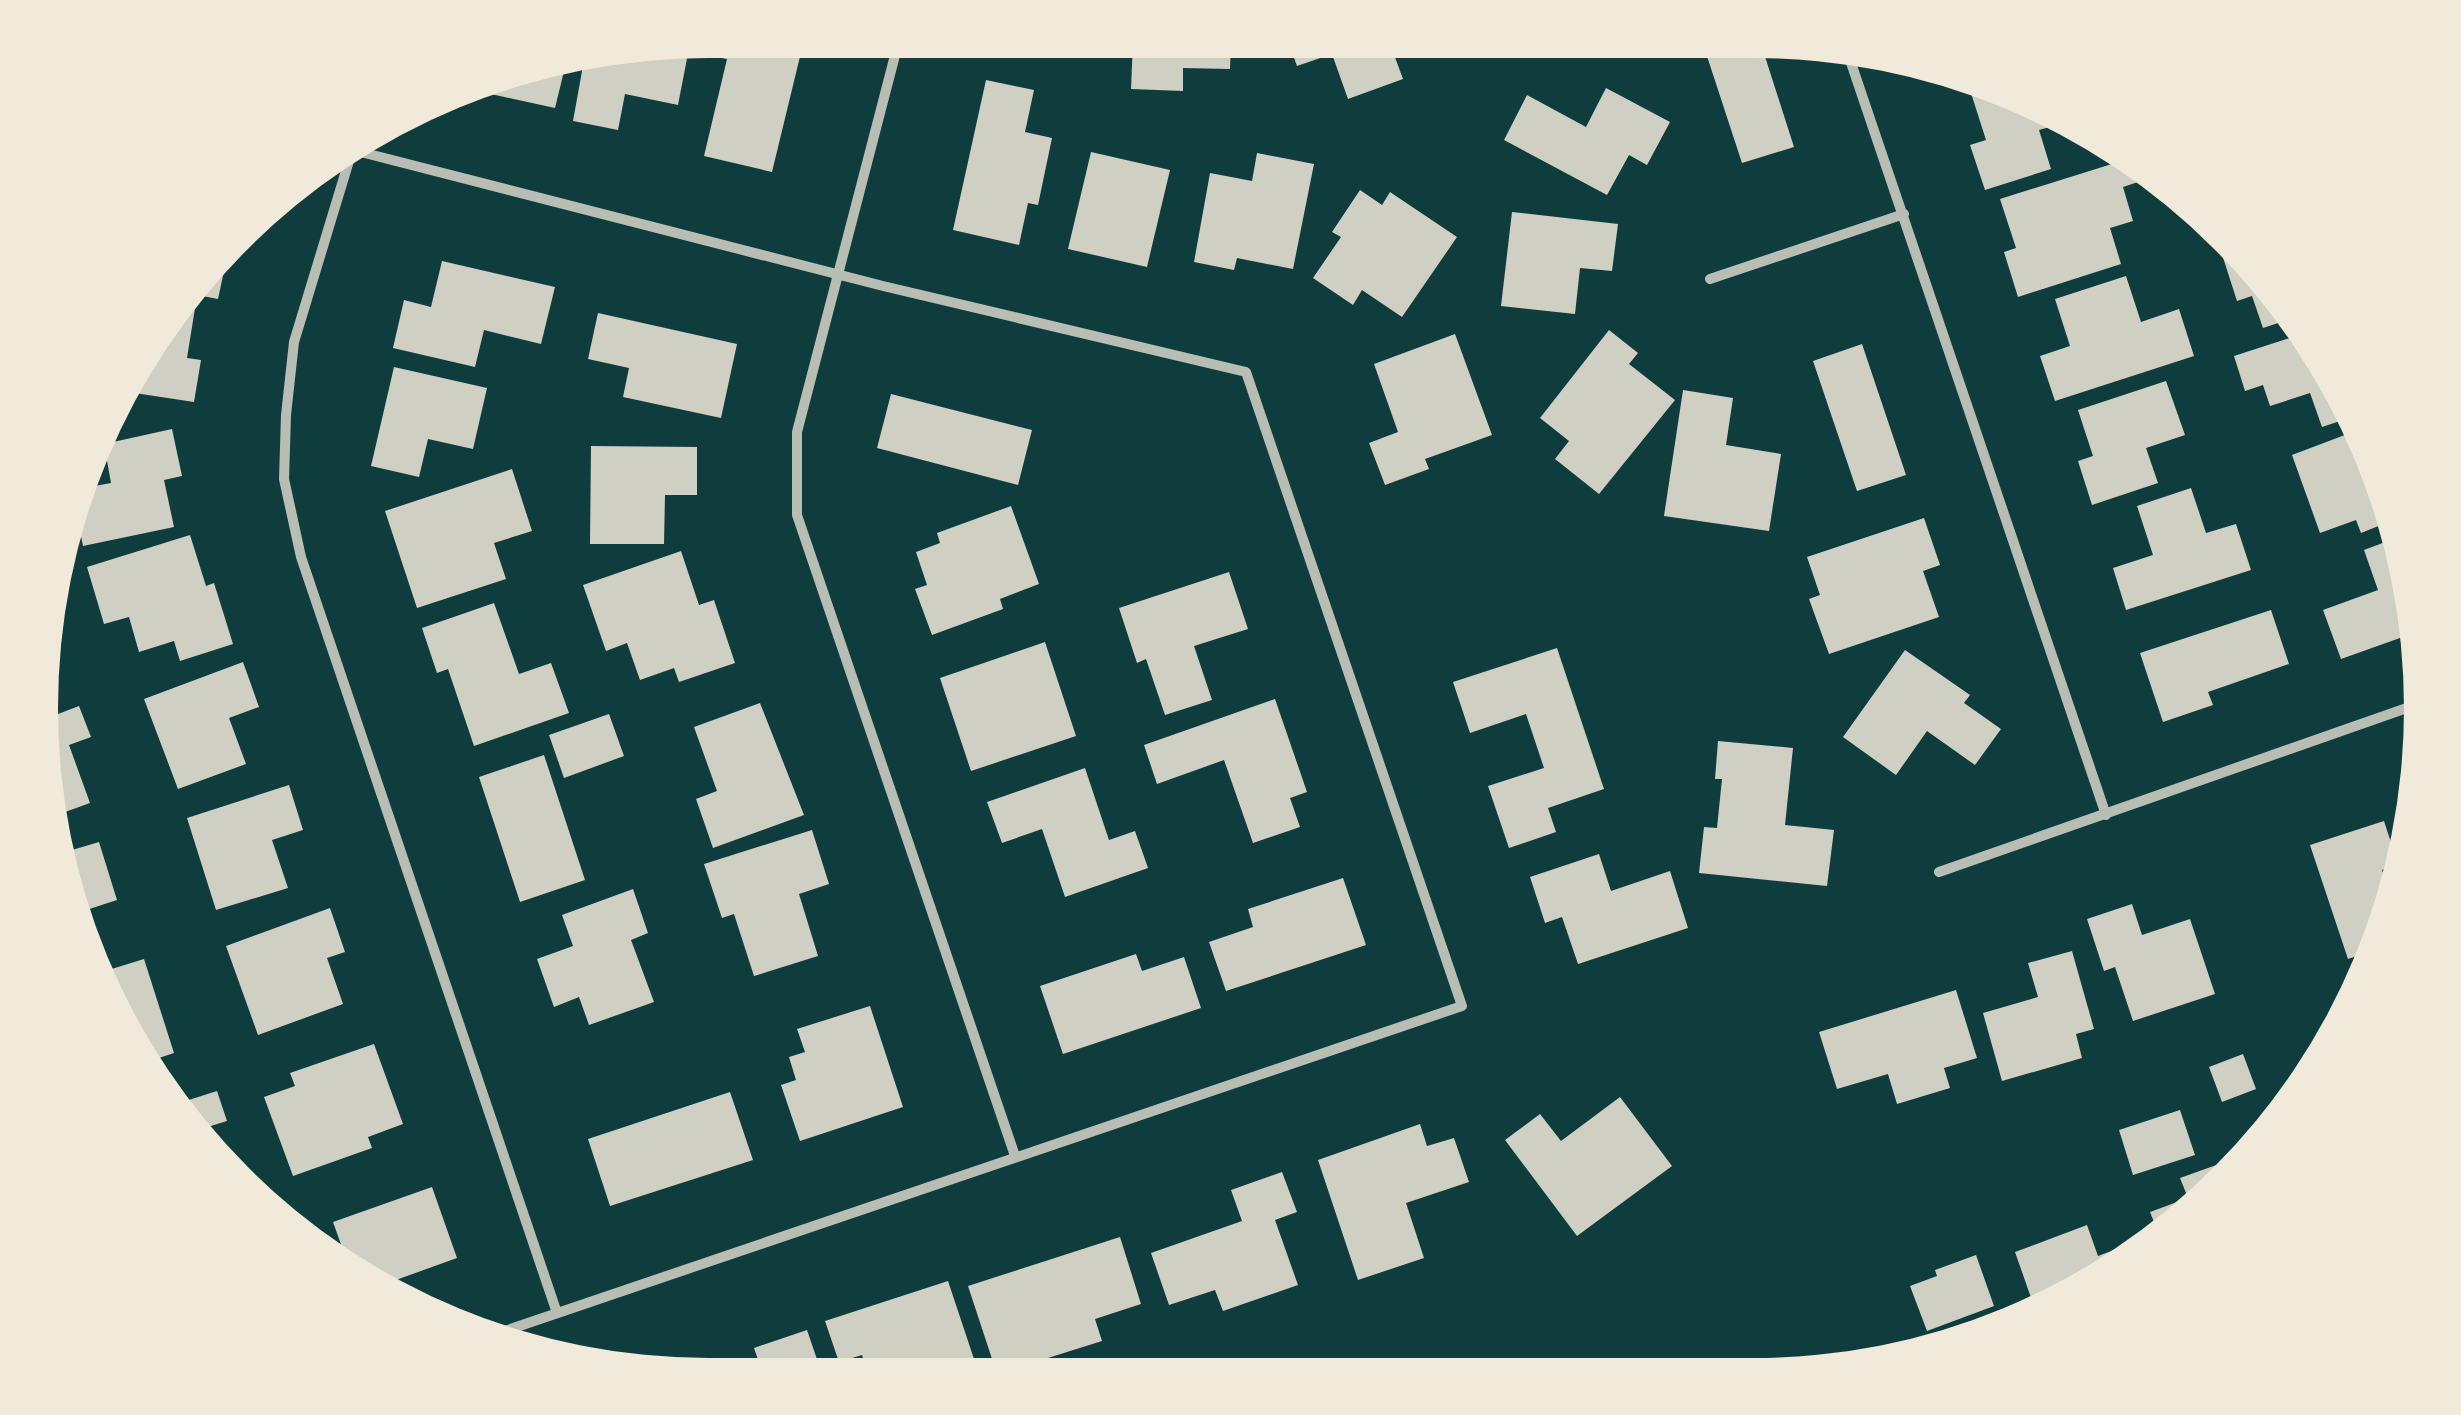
<svg xmlns="http://www.w3.org/2000/svg" width="2461" height="1415" font-family="'Asap Condensed',sans-serif">
	<style>
		.building { fill: #cfcfc3 }
		.lines { fill: none; stroke-linecap: round; stroke-linejoin: round }
		.minor { stroke: #b8beb3; stroke-width: 10 }
	</style>
	<rect width="100%" height="100%" fill="#0f3d3e"/>
	<!-- building -->
	<path class="building" d="M720,40H804L772,172L704,156L727,59L716,57Z
		M1133,41H1231L1230,69L1183,68V91L1131,89Z
		M1288,41H1389L1403,79L1348,99L1332,54L1297,66Z
		M1702,41H1760L1794,147L1742,163Z
		M690,43L678,105L625,94L618,130L573,121L584,60Z
		M566,63L555,108L468,89L493,75Z
		M1949,72L1969,76L1974,78L1954,86Z
		M986,80L1034,90L1025,132L1052,138L1038,205L1028,203L1019,245L953,230Z
		M1991,87L2064,123L2039,130L2051,169L1985,190L1970,145L1986,140L1971,93Z
		M1606,88L1670,122L1647,165L1629,155L1607,195L1504,140L1527,95L1586,127Z
		M1091,152L1170,170L1147,267L1068,249Z
		M1257,153L1314,164L1293,269L1237,258L1234,270L1194,262L1210,173L1252,181Z
		M2131,158L2141,181L2123,187L2133,221L2110,228L2121,264L2018,297L2004,252L2016,248L2000,199Z
		M1360,190L1382,205L1390,192L1457,237L1402,317L1362,290L1353,305L1313,278L1341,237L1332,232Z
		M1512,212L1618,224L1612,271L1580,268L1575,314L1501,306Z
		M2228,239L2293,318L2263,328L2252,296L2237,301L2218,242Z
		M227,257L218,299L192,294L226,258Z
		M442,261L555,287L541,344L484,330L475,367L393,348L404,300L431,307Z
		M2126,276L2141,322L2179,309L2194,356L2055,401L2040,356L2070,346L2055,299Z
		M186,301L196,302L187,358L201,360L194,402L128,392L153,336Z
		M598,313L737,344L721,418L623,397L629,368L588,359Z
		M1609,330L1638,353L1629,364L1675,400L1599,494L1555,459L1569,441L1540,418Z
		M2305,333L2308,336L2352,417L2322,427L2310,393L2270,406L2263,385L2245,391L2234,356Z
		M1455,334L1492,435L1425,459L1429,469L1385,485L1369,443L1398,432L1374,364Z
		M1862,344L1906,475L1857,491L1813,361Z
		M394,367L487,388L473,449L428,439L419,477L371,466Z
		M2166,381L2185,435L2146,448L2158,483L2092,505L2078,461L2093,456L2078,410Z
		M1683,390L1733,398L1726,445L1781,454L1769,531L1664,516Z
		M891,394L1032,430L1018,485L877,448Z
		M172,429L182,476L164,480L174,527L83,546L75,507L84,488L111,483L104,444Z
		M2358,430L2370,452L2391,521L2361,533L2356,520L2320,533L2292,455Z
		M591,446L697,447V495H665L664,544H590Z
		M512,469L532,531L494,543L506,579L417,608L385,511Z
		M2191,488L2206,533L2236,524L2251,570L2126,610L2113,568L2153,555L2137,506Z
		M1011,506L1039,584L1000,599L1003,609L932,635L915,589L927,585L916,552L940,543L937,533Z
		M1924,518L1940,565L1923,571L1939,617L1829,654L1809,599L1820,595L1807,557Z
		M190,535L206,586L214,583L233,644L180,661L174,641L139,652L129,617L104,624L87,567Z
		M2396,538L2408,577L2414,633L2341,659L2323,610L2378,590L2364,550Z
		M681,551L699,605L714,600L735,663L679,682L674,668L640,680L627,643L606,651L583,585Z
		M1229,572L1248,629L1194,646L1212,700L1165,715L1146,659L1137,663L1119,608Z
		M494,603L519,674L551,663L569,713L474,746L448,669L437,673L422,628Z
		M2271,610L2289,664L2208,692L2213,705L2163,722L2140,653Z
		M1045,642L1076,736L971,771L940,678Z
		M1557,648L1604,789L1548,808L1556,832L1509,848L1488,786L1544,768L1526,714L1470,733L1453,682Z
		M1905,650L1970,695L1964,703L2001,729L1975,765L1927,731L1896,775L1843,737Z
		M243,662L259,707L229,718L246,764L178,789L144,699Z
		M1275,699L1307,792L1290,798L1300,827L1253,843L1224,760L1157,784L1144,745Z
		M760,703L804,815L713,848L696,799L717,791L694,727Z
		M79,706L91,737L69,745L90,803L54,816L41,751L45,719Z
		M609,714L624,756L564,778L549,735Z
		M1718,741L1793,748L1785,825L1834,830L1827,886L1699,873L1704,827L1717,828L1722,779H1715Z
		M544,755L585,880L520,902L479,777Z
		M1085,768L1109,840L1135,831L1148,868L1065,897L1042,829L1002,843L987,802Z
		M289,785L303,830L272,840L288,888L216,910L187,818Z
		M2384,821L2398,864L2382,870L2391,895L2374,950L2348,959L2310,845Z
		M812,830L829,884L799,894L818,956L754,976L734,914L722,918L704,864Z
		M99,842L117,900L74,914L62,853Z
		M1599,854L1611,891L1670,871L1688,928L1578,964L1562,917L1545,923L1530,877Z
		M1343,878L1366,945L1226,991L1209,942L1253,927L1248,909Z
		M633,889L648,933L631,940L654,1002L589,1025L579,997L554,1007L537,959L573,946L562,915Z
		M2132,904L2142,935L2190,919L2215,994L2133,1021L2115,967L2104,971L2087,919Z
		M330,908L345,952L327,958L343,1004L258,1035L226,946Z
		M2072,951L2094,1029L2076,1034L2082,1058L2002,1081L1983,1013L2038,997L2028,963Z
		M1136,954L1142,971L1184,957L1201,1008L1063,1054L1040,986Z
		M144,959L174,1053L150,1061L102,972Z
		M1956,990L1977,1058L1944,1068L1950,1088L1897,1104L1888,1074L1837,1089L1819,1032Z
		M870,1006L903,1107L800,1141L781,1085L796,1080L789,1057L805,1052L797,1029Z
		M374,1044L403,1124L368,1137L372,1148L293,1176L264,1097L295,1086L290,1073Z
		M2243,1054L2256,1089L2222,1102L2209,1067Z
		M217,1091L227,1121L201,1129L204,1138L178,1114L173,1105Z
		M730,1092L753,1160L610,1206L588,1139Z
		M1620,1097L1672,1166L1577,1236L1505,1140L1540,1114L1561,1141Z
		M2180,1110L2195,1155L2133,1175L2119,1130Z
		M1420,1124L1427,1146L1454,1138L1469,1182L1406,1203L1424,1258L1358,1280L1318,1160Z
		M2247,1154L2225,1180L2158,1232L2150,1212L2188,1198L2180,1178Z
		M1282,1172L1297,1212L1275,1220L1298,1285L1223,1311L1215,1290L1169,1305L1151,1253L1242,1221L1231,1190Z
		M432,1187L457,1258L382,1285L337,1263L329,1255L343,1250L333,1222Z
		M2087,1225L2098,1256L2135,1242L2137,1248L2088,1285L2035,1309L2015,1252Z
		M1120,1237L1141,1304L1095,1319L1102,1341L997,1374L968,1286Z
		M1976,1255L1994,1306L1927,1331L1910,1286L1937,1276L1935,1270Z
		M948,1281L979,1374H868L862,1355L839,1362L825,1321Z
		M807,1330L822,1374H763L754,1348Z"/>
	<g class="lines">
		<!-- minor -->
		<path class="minor" d="M899,40L797,432V515L1015,1156
			M1847,51L2106,815
			M353,150L883,286L1246,372L1462,1006L487,1337
			M352,151L294,342L286,415L284,479L301,557L557,1313
			M1710,279L1904,214
			M1939,872L2421,703"/>
	</g>
	<!-- crop -->
	<path d="M0 0H2461V1415H0ZM708 58H1754A650 650 0 0 1 2404 708V708A650 650 0 0 1 1754 1358H708A650 650 0 0 1 58 708V708A650 650 0 0 1 708 58Z" fill="#f1e9da" fill-rule="evenodd"/>
</svg>
